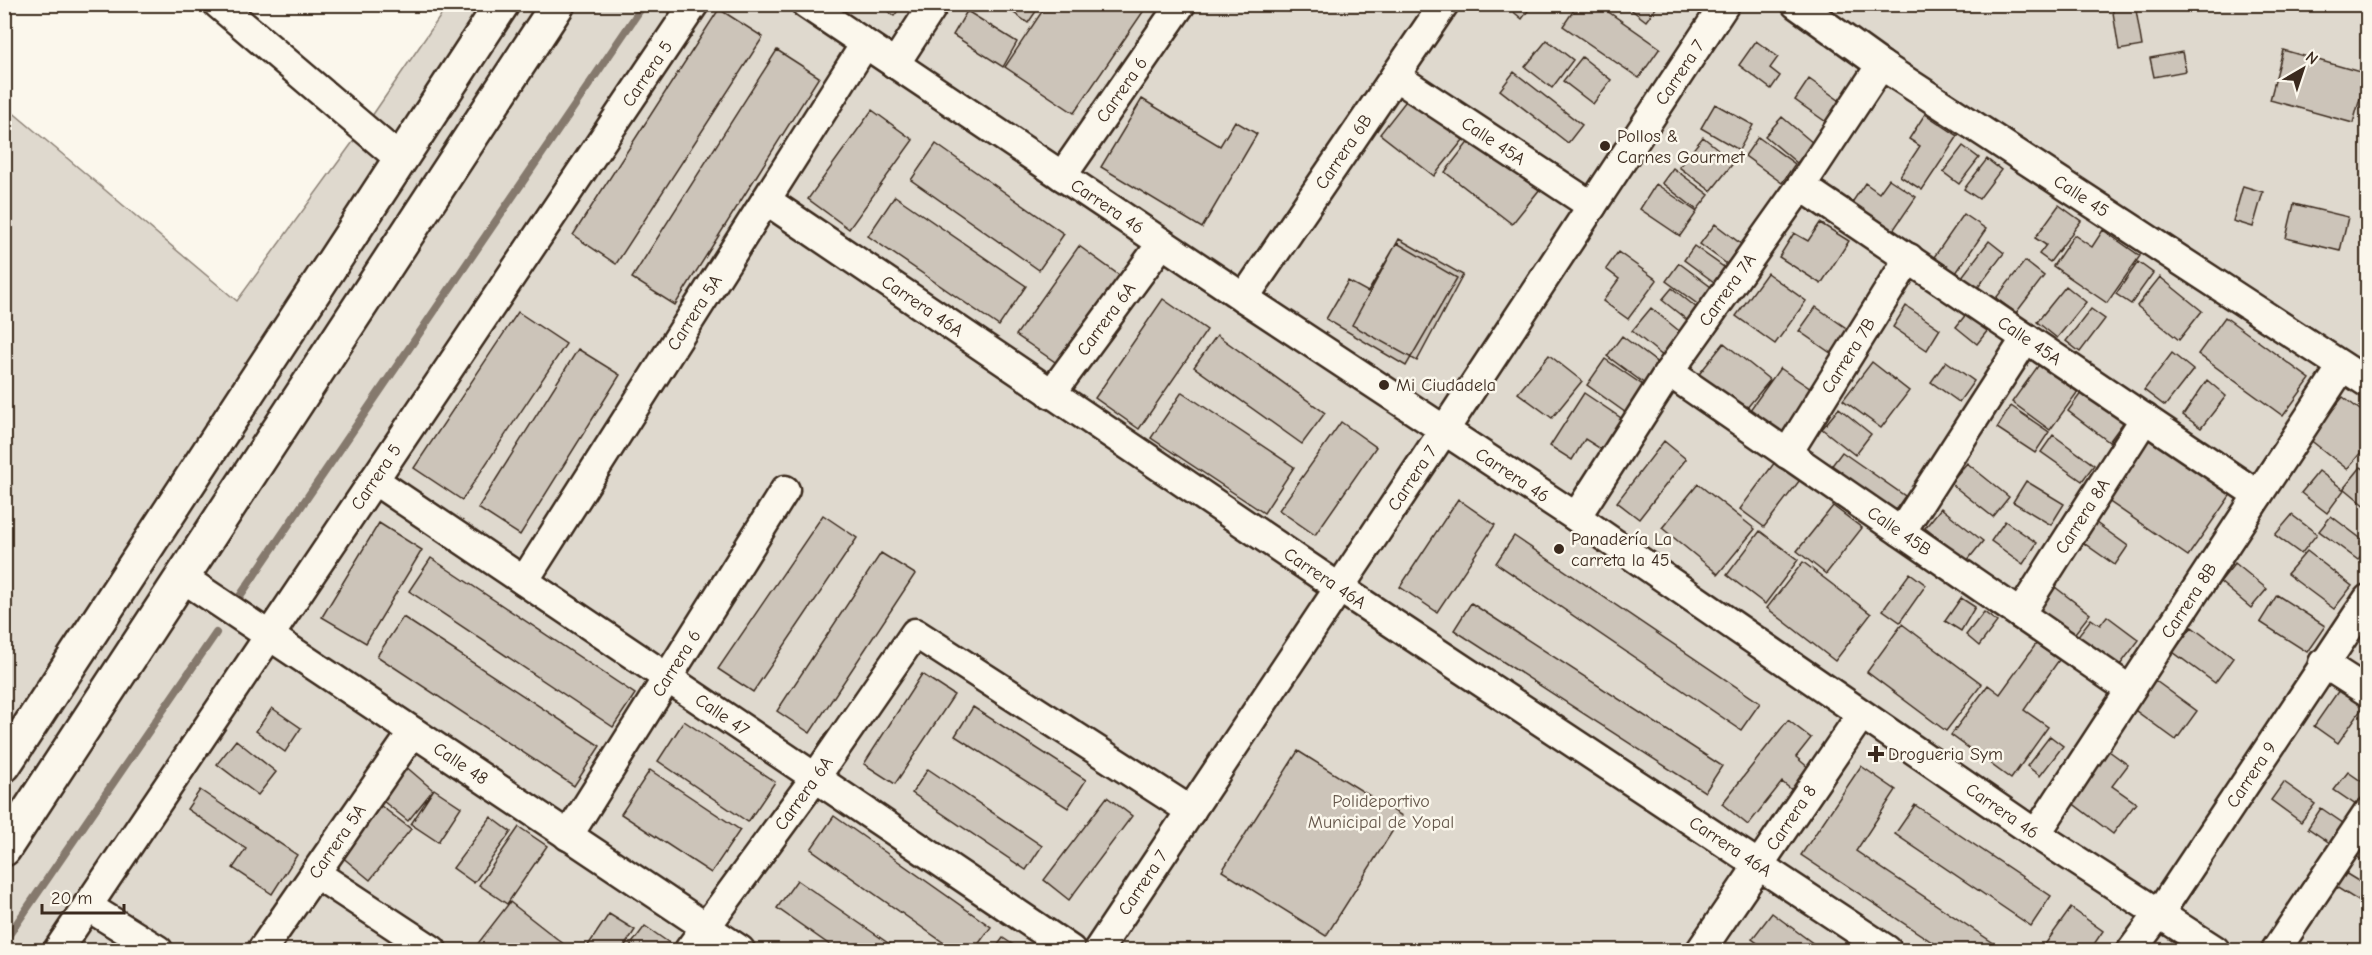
<svg xmlns="http://www.w3.org/2000/svg" width="2372" height="955" font-family="'Comic Neue',sans-serif">
	<style>
		.green { fill: #dfd9ce; stroke: #8d8276; stroke-width: 1.5 }
		.lines { fill: none; stroke-linecap: round; stroke-linejoin: round }
		.stream { stroke: #85796d; stroke-width: 8 }
		.building { fill: #ccc4b9; stroke: #3b2a1e; stroke-width: 1.5 }
		.street-casing { stroke: #3b2a1e; stroke-width: 33 }
		.secondary-casing { stroke: #3b2a1e; stroke-width: 38 }
		.street { stroke: #fbf7ec; stroke-width: 28 }
		.secondary { stroke: #fbf7ec; stroke-width: 33 }
		.poi-dot { fill: #3b2a1e; stroke: #fbf7ec; stroke-width: 2 }
		.labels { text-anchor: middle; stroke-width: 5; stroke-linejoin: round; paint-order: stroke }
		.street-label { font-size: 18px; fill: #3b2a1e; stroke: #fbf7ec }
		.poi-label { font-size: 18px; fill: #3b2a1e; stroke: #fbf7ec; text-anchor: start }
		.park-label { font-size: 18px; fill: #64564a; stroke: #fbf7ec }
	</style>
	<rect width="100%" height="100%" fill="#fbf7ec"/>
	<filter id="ink" filterUnits="userSpaceOnUse"><feTurbulence type="fractalNoise" baseFrequency=".0167" numOctaves="2"/><feDisplacementMap in="SourceGraphic" scale="12" xChannelSelector="R" yChannelSelector="G"/><feConvolveMatrix kernelMatrix="1 2 1 2 8 2 1 2 1" color-interpolation-filters="sRGB"/></filter>
	<g filter="url(#ink)">
		<!-- green -->
		<path class="green" d="M448,5H2367V950H5L4,105L237,301L374,113Z"/>
		<g class="lines">
			<!-- stream -->
			<path class="stream" d="M240,596L644,4
				M4,942L216,633"/>
		</g>
		<!-- building -->
		<path class="building" d="M878,4H903L894,16Z
			M1001,4H1041L1028,23Z
			M1047,4H1139L1145,9L1074,113L1005,67Z
			M1504,4H1533L1522,19Z
			M1578,4H1597L1660,48L1639,78L1563,26Z
			M1624,4H1659L1646,21Z
			M2135,4L2142,46L2119,50L2112,6Z
			M719,9L763,37L616,264L573,235Z
			M967,11L1017,42L1003,67L953,35Z
			M1547,40L1573,60L1552,88L1525,67Z
			M1756,41L1778,57L1770,68L1780,76L1771,89L1739,65Z
			M777,50L819,77L675,305L632,278Z
			M2283,50L2367,74L2353,123L2270,100Z
			M2182,52L2186,71L2154,77L2150,58Z
			M1582,57L1611,80L1593,104L1563,81Z
			M1514,72L1582,125L1568,143L1500,90Z
			M1809,79L1843,103L1829,124L1795,100Z
			M1409,97L1463,140L1434,176L1380,134Z
			M1142,99L1220,146L1235,121L1257,134L1202,228L1101,167Z
			M1715,104L1753,125L1739,150L1701,128Z
			M872,110L913,140L849,229L808,199Z
			M1925,114L1958,136L1922,190L1900,176L1920,146L1909,139Z
			M1782,117L1813,143L1797,163L1765,136Z
			M1473,136L1540,189L1512,224L1445,172Z
			M1703,137L1734,162L1711,191L1679,167Z
			M1758,137L1795,164L1782,183L1745,156Z
			M936,144L1064,234L1039,270L911,180Z
			M1963,146L1979,158L1959,184L1943,172Z
			M1987,159L2001,170L1979,199L1964,189Z
			M1673,168L1709,195L1697,210L1662,183Z
			M1889,179L1916,197L1892,232L1851,204L1865,183L1879,193Z
			M1656,184L1697,212L1680,236L1640,209Z
			M2243,186L2263,192L2253,227L2233,221Z
			M895,196L1026,286L999,326L868,236Z
			M2294,204L2348,217L2340,251L2286,238Z
			M2059,205L2081,221L2050,262L2039,254L2046,245L2035,238Z
			M1964,214L1986,229L1956,273L1934,257Z
			M1820,223L1849,241L1821,284L1779,257L1794,233L1808,241Z
			M1715,224L1741,244L1727,264L1700,244Z
			M2103,230L2140,256L2107,303L2053,266L2074,235L2092,247Z
			M1399,239L1463,275L1417,361L1352,325Z
			M1989,241L2004,253L1976,290L1961,278Z
			M1397,243L1457,278L1406,366L1326,319L1348,281L1368,292Z
			M1079,246L1123,278L1061,366L1016,335Z
			M1694,246L1725,268L1714,282L1684,260Z
			M1618,252L1657,280L1628,319L1603,301L1619,279L1606,269Z
			M2025,261L2044,276L2016,313L1996,298Z
			M2138,262L2153,273L2131,304L2116,294Z
			M1679,263L1715,290L1703,308L1666,281Z
			M1767,273L1806,301L1775,344L1736,316Z
			M2160,277L2202,311L2179,340L2137,306Z
			M2066,286L2086,302L2057,338L2037,322Z
			M1672,288L1702,312L1692,324L1662,300Z
			M1163,299L1207,330L1139,429L1095,398Z
			M1906,306L1940,329L1927,350L1893,327Z
			M1816,307L1852,332L1835,356L1799,331Z
			M1651,308L1683,334L1664,357L1632,331Z
			M2091,309L2105,319L2080,352L2066,341Z
			M518,312L566,344L462,500L414,468Z
			M1967,313L1988,330L1977,344L1956,327Z
			M2225,317L2310,379L2283,416L2198,354Z
			M1217,335L1325,413L1302,444L1194,367Z
			M1622,336L1663,367L1649,387L1607,356Z
			M1724,343L1770,380L1741,415L1696,378Z
			M578,349L620,375L520,535L478,508Z
			M2172,353L2193,370L2165,406L2144,390Z
			M1549,355L1582,381L1552,418L1518,393Z
			M1605,359L1647,388L1629,415L1587,385Z
			M1946,361L1974,381L1959,402L1931,382Z
			M1872,362L1909,391L1881,428L1843,400Z
			M2041,362L2079,390L2050,430L2012,402Z
			M1780,368L1817,393L1786,438L1747,414Z
			M2207,380L2226,396L2201,428L2183,415Z
			M2084,389L2125,420L2109,442L2068,411Z
			M1182,392L1294,467L1264,513L1151,438Z
			M1584,393L1624,420L1604,451L1585,439L1572,460L1550,446Z
			M2343,397L2368,416V444L2347,469L2309,439Z
			M2011,406L2049,432L2035,453L1997,428Z
			M1839,408L1871,434L1855,455L1822,429Z
			M1341,422L1376,447L1315,535L1279,510Z
			M2146,433L2232,493L2188,556L2101,496Z
			M2053,435L2094,465L2082,481L2041,452Z
			M1664,441L1686,459L1639,519L1617,502Z
			M1842,452L1905,496L1894,512L1830,468Z
			M1775,462L1800,480L1764,527L1740,509Z
			M1967,463L2009,497L1993,517L1950,483Z
			M2361,467L2368,472V508L2344,488Z
			M2319,471L2344,490L2327,513L2301,493Z
			M2026,481L2064,504L2051,525L2013,502Z
			M1698,484L1755,529L1718,574L1662,528Z
			M1458,499L1495,525L1437,612L1400,587Z
			M1833,506L1862,528L1826,574L1797,551Z
			M1941,508L1983,541L1967,561L1925,528Z
			M823,515L857,538L753,692L718,669Z
			M2292,515L2317,534L2301,554L2275,535Z
			M2331,516L2368,544L2358,560L2319,531Z
			M2092,520L2128,546L2115,565L2078,539Z
			M2005,521L2037,543L2023,564L1991,541Z
			M379,523L422,550L366,643L322,617Z
			M1760,531L1798,560L1765,604L1727,575Z
			M1514,536L1760,703L1741,730L1496,563Z
			M2307,551L2352,586L2334,609L2287,574Z
			M881,553L915,574L810,733L777,711Z
			M431,558L635,694L613,727L409,591Z
			M1803,562L1871,614L1835,661L1767,608Z
			M2235,563L2267,589L2251,608L2220,582Z
			M1910,573L1926,585L1900,622L1883,610Z
			M2055,587L2090,614L2072,637L2037,609Z
			M2277,595L2325,626L2307,652L2260,622Z
			M1961,598L1975,607L1961,631L1945,621Z
			M1471,603L1722,766L1705,792L1454,630Z
			M1984,612L1997,622L1979,646L1966,635Z
			M2107,616L2139,640L2117,669L2076,638L2091,619L2100,625Z
			M403,617L600,746L574,786L377,656Z
			M1902,624L1982,684L1946,731L1867,672Z
			M2192,627L2233,658L2215,683L2173,652Z
			M2036,644L2059,660L2024,710L2048,727L2011,779L1951,735L1988,685L2000,694Z
			M922,674L954,695L895,784L864,764Z
			M2153,679L2197,711L2176,740L2132,708Z
			M2339,690L2363,707L2338,743L2314,726Z
			M973,707L1086,780L1068,808L955,736Z
			M272,708L301,728L285,752L256,731Z
			M1788,720L1811,738L1796,757L1810,769L1793,791L1782,782L1748,825L1722,804Z
			M684,721L775,782L748,822L658,761Z
			M2050,736L2063,746L2040,776L2027,766Z
			M236,740L276,772L258,795L217,764Z
			M1298,751L1402,816L1326,936L1222,871Z
			M2109,751L2128,765L2112,786L2136,803L2113,834L2071,802Z
			M404,765L433,790L408,821L378,797Z
			M1861,766L1896,790L1856,851L2004,950H1944L1801,855Z
			M928,769L1042,846L1026,870L912,793Z
			M650,770L740,830L711,873L621,814Z
			M2348,772L2368,786V789L2356,805L2334,790Z
			M2284,782L2315,804L2301,822L2271,800Z
			M434,789L461,807L438,842L411,824Z
			M200,790L297,855L272,894L233,868L246,849L187,809Z
			M1107,797L1132,816L1069,900L1044,880Z
			M1915,805L2051,896L2031,926L1895,834Z
			M381,806L411,829L370,880L341,856Z
			M2321,808L2353,830L2340,850L2308,828Z
			M834,816L991,927L974,950H954L811,849Z
			M491,817L511,832L474,883L453,868Z
			M519,827L547,846L507,904L479,885Z
			M2368,839V865L2355,855Z
			M2345,873L2368,887V907L2336,887Z
			M797,880L898,950H837L777,908Z
			M510,902L565,945L560,950H482L476,946Z
			M2071,908L2103,931L2090,950H2041Z
			M1772,913L1822,950H1767L1752,939Z
			M609,914L635,930L622,950H585Z
			M645,926L678,949L677,950H627Z
			M1003,938L1021,950H994Z"/>
		<g class="lines">
			<defs>
				<g id="street">
					<path d="M218,4L400,159"/>
					<path id="s1" d="M806,4L1244,298L1576,517L2036,834L2215,950"/>
					<path id="s2" d="M1796,4L1881,65L2368,383"/>
					<path d="M895,64L934,4"/>
					<path id="s3" d="M1395,76L1592,206"/>
					<path id="s4" d="M1062,176L1181,4"/>
					<path id="s5" d="M1801,186L2258,495"/>
					<path id="s6" d="M766,200L1338,587L1887,950"/>
					<path id="s7" d="M1244,298L1444,4"/>
					<path id="s8" d="M1669,372L2130,690"/>
					<path id="s9" d="M1051,394L1162,243"/>
					<path id="s10" d="M1787,454L1909,258"/>
					<path id="s11" d="M374,480L1071,950"/>
					<path id="s12" d="M1576,517L1669,372L1801,186L1881,65"/>
					<path d="M1901,532L2026,338"/>
					<path id="s13" d="M183,578L740,950"/>
					<path id="s14" d="M524,581L865,44"/>
					<path id="s15" d="M2020,614L2145,418"/>
					<path d="M2323,663L2368,692"/>
					<path id="s16" d="M2036,834L2342,367"/>
					<path id="s17" d="M568,836L785,490"/>
					<path d="M315,873L432,950"/>
					<path d="M87,906L158,950"/>
					<path id="s18" d="M58,950L694,4"/>
					<path id="s19" d="M262,950L413,732"/>
					<path id="s20" d="M689,950L815,778L915,633L1191,811"/>
					<path id="s21" d="M1098,950L1445,429L1725,4"/>
					<path id="s22" d="M1701,950L1861,715"/>
					<path id="s23" d="M2132,950L2158,915L2368,599"/>
					<path d="M2276,950L2368,813"/>
				</g>
				<path id="secondary" d="M4,765L502,4
					M4,849L558,4"/>
			</defs>
			<!-- street casing -->
			<use href="#street" class="street-casing"/>
			<!-- secondary casing -->
			<use href="#secondary" class="secondary-casing"/>
			<!-- street -->
			<use href="#street" class="street"/>
			<!-- secondary -->
			<use href="#secondary" class="secondary"/>
		</g>
	</g>
	<!-- markers -->
	<g class="poi-dot">
		<circle cx="1605" cy="146" r="6"/>
		<circle cx="1384" cy="385" r="6"/>
		<circle cx="1559" cy="549" r="6"/>
		<path d="M1873 745h6v6h6v6h-6v6h-6v-6h-6v-6h6z"/>
	</g>
	<g class="labels">
		<!-- street labels -->
		<g class="street-label">
			<text dy="6" stroke="none"><textPath href="#s21" startOffset="1053">Carrera 7</textPath></text>
			<text dy="6" stroke="none"><textPath href="#s18" startOffset="1056">Carrera 5</textPath></text>
			<text dy="6" stroke="none"><textPath href="#s4" startOffset="105">Carrera 6</textPath></text>
			<text dy="6" stroke="none"><textPath href="#s3" startOffset="118">Calle 45A</textPath></text>
			<text dy="6" stroke="none"><textPath href="#s7" startOffset="177">Carrera 6B</textPath></text>
			<text dy="6" stroke="none"><textPath href="#s2" startOffset="344">Calle 45</textPath></text>
			<text dy="6" stroke="none"><textPath href="#s1" startOffset="363">Carrera 46</textPath></text>
			<text dy="6" stroke="none"><textPath href="#s12" startOffset="273">Carrera 7A</textPath></text>
			<text dy="6" stroke="none"><textPath href="#s6" startOffset="189">Carrera 46A</textPath></text>
			<text dy="6" stroke="none"><textPath href="#s14" startOffset="318">Carrera 5A</textPath></text>
			<text dy="6" stroke="none"><textPath href="#s9" startOffset="93">Carrera 6A</textPath></text>
			<text dy="6" stroke="none"><textPath href="#s5" startOffset="276">Calle 45A</textPath></text>
			<text dy="6" stroke="none"><textPath href="#s10" startOffset="116">Carrera 7B</textPath></text>
			<text dy="6" stroke="none"><textPath href="#s1" startOffset="849">Carrera 46</textPath></text>
			<text dy="6" stroke="none"><textPath href="#s18" startOffset="570">Carrera 5</textPath></text>
			<text dy="6" stroke="none"><textPath href="#s21" startOffset="567">Carrera 7</textPath></text>
			<text dy="6" stroke="none"><textPath href="#s15" startOffset="116">Carrera 8A</textPath></text>
			<text dy="6" stroke="none"><textPath href="#s8" startOffset="280">Calle 45B</textPath></text>
			<text dy="6" stroke="none"><textPath href="#s6" startOffset="675">Carrera 46A</textPath></text>
			<text dy="6" stroke="none"><textPath href="#s16" startOffset="279">Carrera 8B</textPath></text>
			<text dy="6" stroke="none"><textPath href="#s17" startOffset="204">Carrera 6</textPath></text>
			<text dy="6" stroke="none"><textPath href="#s11" startOffset="420">Calle 47</textPath></text>
			<text dy="6" stroke="none"><textPath href="#s13" startOffset="334">Calle 48</textPath></text>
			<text dy="6" stroke="none"><textPath href="#s23" startOffset="212">Carrera 9</textPath></text>
			<text dy="6" stroke="none"><textPath href="#s20" startOffset="194">Carrera 6A</textPath></text>
			<text dy="6" stroke="none"><textPath href="#s1" startOffset="1443">Carrera 46</textPath></text>
			<text dy="6" stroke="none"><textPath href="#s22" startOffset="160">Carrera 8</textPath></text>
			<text dy="6" stroke="none"><textPath href="#s19" startOffset="132">Carrera 5A</textPath></text>
			<text dy="6" stroke="none"><textPath href="#s6" startOffset="1161">Carrera 46A</textPath></text>
			<text dy="6" stroke="none"><textPath href="#s21" startOffset="81">Carrera 7</textPath></text>
		</g>
		<!-- poi labels -->
		<g class="poi-label">
			<text x="1617" y="142">Pollos &amp;<tspan x="1617" dy="21">Carnes Gourmet</tspan></text>
			<text x="1396" y="391">Mi Ciudadela</text>
			<text x="1571" y="545">Panadería La<tspan x="1571" dy="21">carreta la 45</tspan></text>
			<text x="1888" y="760">Drogueria Sym</text>
		</g>
		<!-- park labels -->
		<g class="park-label">
			<text x="1381" y="807">Polideportivo<tspan x="1381" dy="21">Municipal de Yopal</tspan></text>
		</g>
	</g>
	<!-- margin -->
	<rect width="2372" height="955" fill="none" stroke="#fbf7ec" stroke-width="24"/>
	<rect x="12" y="12" width="2348" height="931" fill="none" stroke="#3b2a1e" stroke-width="2" filter="url(#ink)"/>
	<!-- north arrow -->
	<g transform="translate(2303 69) rotate(39)" stroke="#fbf7ec" stroke-width="4.5" paint-order="stroke">
	<path d="M0-4.5L10 22L0 15L-10 22Z" fill="#3b2a1e"/>
	<text y="-9" font-size="16" font-weight="bold" text-anchor="middle" fill="#3b2a1e">N</text>
	</g>
	<!-- scale -->
	<path d="M42 904v9h82v-9" fill="none" stroke="#3b2a1e" stroke-width="3"/>
	<text x="51" y="904" font-size="18" fill="#3b2a1e" stroke="#fbf7ec" stroke-width="4.5" paint-order="stroke">20 m</text>
</svg>
